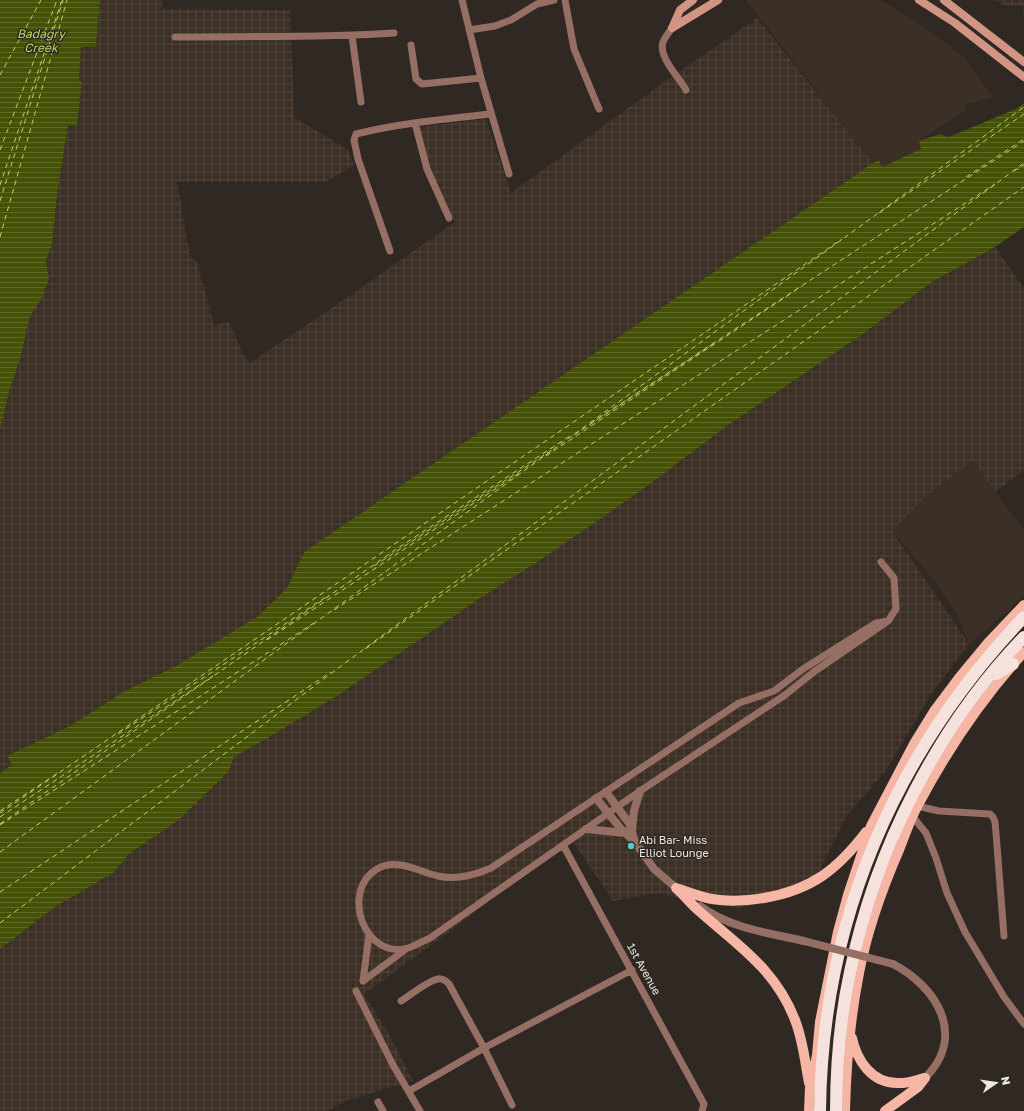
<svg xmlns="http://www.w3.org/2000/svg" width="1024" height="1111" font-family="'Golos Text',sans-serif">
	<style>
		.built { fill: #3c3026 }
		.industrial { fill: url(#industrial-grid) }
		.water { fill: url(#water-rules) }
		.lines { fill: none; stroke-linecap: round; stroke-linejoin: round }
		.ferry { stroke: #bbd45f; stroke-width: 1; stroke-dasharray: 5 4; stroke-linecap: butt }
		.minor { stroke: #956e64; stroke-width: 7 }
		.tertiary { stroke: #956e64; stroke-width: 8 }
		.secondary { stroke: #d29483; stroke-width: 8 }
		.primary { stroke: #f6b6a5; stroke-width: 10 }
		.motorway { stroke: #f6e2dd; stroke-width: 12 }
		.tertiary-bridge { stroke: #956e64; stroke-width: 8 }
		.poi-dot { fill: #52cbd7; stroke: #302923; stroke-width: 1.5 }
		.labels { text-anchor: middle; stroke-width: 3; stroke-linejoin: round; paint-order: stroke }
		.poi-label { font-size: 11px; fill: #ebe7e3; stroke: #302923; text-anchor: start }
		.street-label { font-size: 11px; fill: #ebe7e3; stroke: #302923 }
		.water-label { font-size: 12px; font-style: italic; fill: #bbd45f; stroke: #302923 }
	</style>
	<defs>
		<pattern id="industrial-grid" width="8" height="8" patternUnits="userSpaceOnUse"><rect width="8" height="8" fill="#3c3026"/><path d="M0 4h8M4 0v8" fill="none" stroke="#4f443b"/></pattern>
		<pattern id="water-rules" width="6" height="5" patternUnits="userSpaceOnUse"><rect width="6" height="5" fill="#445106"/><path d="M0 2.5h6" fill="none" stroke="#5f6a2a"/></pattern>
	</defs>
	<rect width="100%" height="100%" fill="#302923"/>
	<!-- built -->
	<path class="built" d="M746,0H880L926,28L965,58L993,97L964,105L966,110L919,141L922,149L882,167L879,160L873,163Z
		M973,460L995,492L1024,529V595L1008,611L969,644L956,613L937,584L892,531L942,480Z"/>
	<!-- industrial -->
	<path class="industrial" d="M100,0H162L163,9L290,10L294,117L348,150L354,165L325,182H177L190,257L197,262L214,325L229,322L244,356L250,363L338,304L455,222L427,174L420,127L486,119L511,193L660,85L757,18L873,163L304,552L287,588L257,617L176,666L125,691L68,727L7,756L12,764L0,774V430L9,392L19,363L30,316L42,298L49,279L46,262L52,244L58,188L68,125L77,126L82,82H79L81,47H96Z
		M994,0H1024V18L1022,5L1007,6Z
		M995,247L1024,288V470L995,492L973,460L925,497L892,531L969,644L931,694L885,772L846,816L814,883L765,903L739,908L705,903L657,893L613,901L570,837L452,930L364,994L389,1034L413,1081L347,1100L328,1111H0V949L55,907L113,873L129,854L179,820L229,771L234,757L266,739L337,696L488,593L542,559L642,490L727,426L863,334L932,282Z"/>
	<!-- water -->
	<path class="water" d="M0,0H100L96,47H81L79,81L82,82L77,126L68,125L58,188L52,244L46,261L49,279L42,298L30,316L19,363L9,392L0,430Z
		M1024,103V227L995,247L932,282L863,334L727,426L642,490L542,559L488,593L337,696L266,739L234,757L229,771L179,820L129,854L113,873L55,907L0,949V774L12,764L7,756L68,727L125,691L176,666L257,617L287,588L304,552L873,163L879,160L882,167L921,149L919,141L940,134L949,137L1018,108Z"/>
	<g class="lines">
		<!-- ferry -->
		<path class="ferry" d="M0,75L41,0
			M0,150L57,0
			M1014,171L1024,165
			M966,177L1024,139
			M0,185L62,0
			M0,201L63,0
			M879,213L1024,114
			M0,237L67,0
			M591,423L1024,141
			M574,435L716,342
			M546,456L802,286
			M374,566L552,450
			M334,610L995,184
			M267,640L521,472
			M365,649L1024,187
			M118,734L329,595
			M0,811L58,773
			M0,813L842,239
			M0,817L213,676
			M0,824L398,548L570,436
			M0,825L314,623
			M0,852L1024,107
			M0,892L331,672
			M0,923L341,666L1024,163"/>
		<!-- minor -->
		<path class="minor" d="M462,0L481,78L509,174
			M565,0L574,49L599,109
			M672,28C669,32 665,37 663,42C658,57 679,77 686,90
			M469,30L495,26L511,20L537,4L554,0
			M352,36L361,102
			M175,37C248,36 321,38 394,33
			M411,45L416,79L422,84L481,78
			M415,123L427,169L449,218
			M390,251L358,159L354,140L356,134C400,123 446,119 491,114
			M881,562L894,578L896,609L888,621L815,671L785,695L640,791L430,938C423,941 415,946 408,948C364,960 340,891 377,869C397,857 419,872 438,876C456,880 475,875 491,868L739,703L774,691L803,669L876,623L888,621
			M917,806L939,811L990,814L993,817L995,822L996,833L1004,936
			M913,817L926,833L936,858L947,893L965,932L1004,997L1024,1024
			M563,845L704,1104L702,1111
			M363,981L406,949
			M363,981L369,935
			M356,991L393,1065L420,1111
			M401,1001C409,996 429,980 438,979C442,978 446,981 449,984L484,1048L512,1105
			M409,1091L484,1048L632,970
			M378,1102L383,1111"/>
		<!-- tertiary -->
		<path class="tertiary" d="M606,792L629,823L635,842
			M596,798L621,829L635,842L654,869L681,892
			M586,829L625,833
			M632,830L634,811L640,791
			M700,906C729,928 769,933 804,941
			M893,964C937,987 967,1036 925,1078"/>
		<!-- secondary -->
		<path class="secondary" d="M919,0L955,23L1024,77
			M944,0L1024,62
			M672,28L718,0
			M672,28L680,10L693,0"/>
		<!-- primary -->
		<path class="primary" d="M676,888C684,895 690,903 698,910C737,945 775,968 795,1020C803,1040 805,1062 809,1083
			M679,889C690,893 701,897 712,899C729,902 746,901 764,898C811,890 837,870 866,832
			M852,1038C857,1061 872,1083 897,1083C907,1084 916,1080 925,1078
			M809,1111L810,1088L817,1055L820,1022L838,932L848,895L871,826L914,744L935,710L959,678L988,643L1024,605
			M845,1111C846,1065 850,1019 859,973C867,931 882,889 899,850C905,835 910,819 918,805C947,750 982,698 1024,652
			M885,1111L918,1087L925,1078"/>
		<!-- motorway -->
		<path class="motorway" d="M996,674L1013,664
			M820,1111C822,922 894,753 1024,617
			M836,1111C836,1065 840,1018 850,972C875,850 937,727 1024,637"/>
		<!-- tertiary-bridge -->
		<path class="tertiary-bridge" d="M804,941L893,964"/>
	</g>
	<!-- markers -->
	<circle class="poi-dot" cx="631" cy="846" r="4"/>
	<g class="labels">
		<!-- poi labels -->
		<g class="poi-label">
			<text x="639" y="844">Abi Bar- Miss<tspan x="639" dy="13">Elliot Lounge</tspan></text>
		</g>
		<!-- street labels -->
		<g class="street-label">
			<text transform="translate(644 969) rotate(61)" y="4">1st Avenue</text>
		</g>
		<!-- water labels -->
		<g class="water-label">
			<text x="41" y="38">Badagry<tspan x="41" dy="14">Creek</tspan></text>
		</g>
	</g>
	<!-- north arrow -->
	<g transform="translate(996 1083) rotate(77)" stroke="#302923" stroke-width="3" paint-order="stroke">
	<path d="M0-3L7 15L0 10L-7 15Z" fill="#ebe7e3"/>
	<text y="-6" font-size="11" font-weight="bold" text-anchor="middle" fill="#ebe7e3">N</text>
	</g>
</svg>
